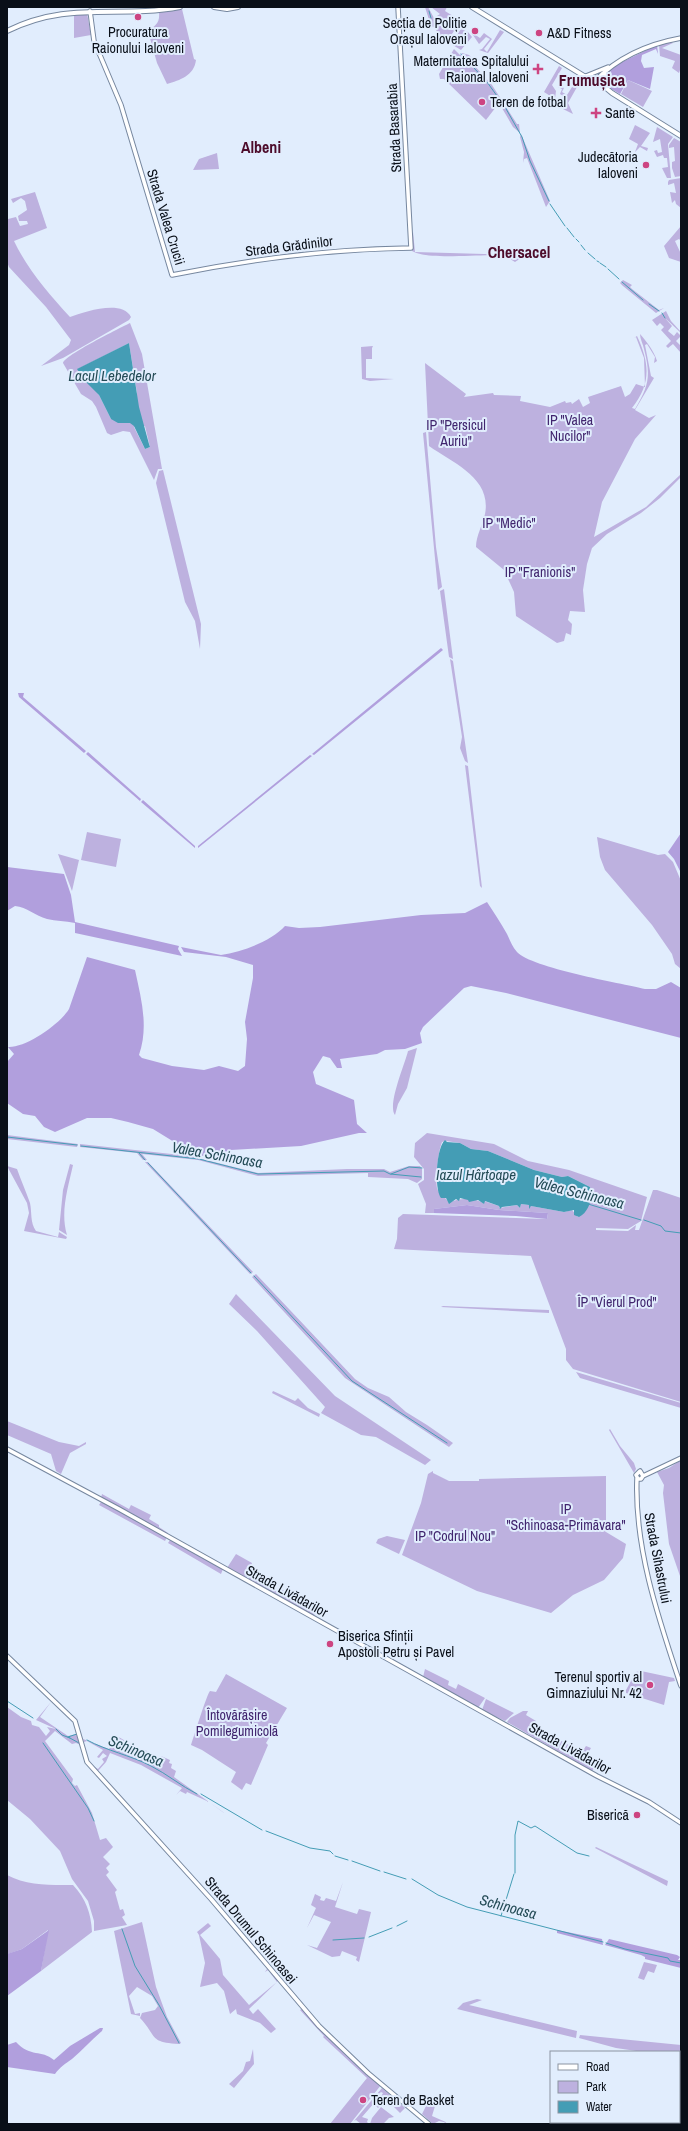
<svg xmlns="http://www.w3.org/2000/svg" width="688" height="2131" font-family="'Archivo Narrow',sans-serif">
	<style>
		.green { fill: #bdb1df; fill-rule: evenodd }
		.forest { fill: #b19fdd }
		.water { fill: #449db5 }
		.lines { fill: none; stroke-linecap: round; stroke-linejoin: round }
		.stream { stroke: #449db5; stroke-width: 1 }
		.tertiary-casing { stroke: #76879f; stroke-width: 5.5 }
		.secondary-casing { stroke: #76879f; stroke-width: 6 }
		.tertiary { stroke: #fff; stroke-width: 3.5 }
		.secondary { stroke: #fff; stroke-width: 4 }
		.poi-dot { fill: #cd4481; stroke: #e1edfd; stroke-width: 1.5 }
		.labels { text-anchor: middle; stroke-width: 4; stroke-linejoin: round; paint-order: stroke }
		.poi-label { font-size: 14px; fill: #090f18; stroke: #e1edfd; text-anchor: end }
		.street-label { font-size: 14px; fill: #090f18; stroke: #e1edfd }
		.park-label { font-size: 14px; fill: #41256e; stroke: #e1edfd }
		.water-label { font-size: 15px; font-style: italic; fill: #244b56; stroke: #e1edfd }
		.quarter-label { font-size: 16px; font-weight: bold; fill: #4d0c2b; stroke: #e1edfd }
	</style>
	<rect width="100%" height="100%" fill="#e1edfd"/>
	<!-- green -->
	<path class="green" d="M425,7H428L434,18L440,14L431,7H447L445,11L453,16L450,21L458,26L445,43L434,27L431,26Z
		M182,9L194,59L196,60C194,76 180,80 167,84L157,63L148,31C155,26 160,23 159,13L155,12Z
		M87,13L91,35L74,38V14Z
		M461,29L468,32L472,37L461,50L451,44Z
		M500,30L504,32L488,53L479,50L482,49L490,39L486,37L479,44L471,32L480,38L484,33L492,39L484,49L487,52Z
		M671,42L673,43L662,48L681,55V67L679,73L672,68L675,61L660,56L659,45Z
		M454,49L460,55L462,53L469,55L474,60L473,64L492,85L517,124H519L520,133L513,127L499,103L486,120L444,79H440L439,74Z
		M559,66L562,68L552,85L556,91L555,99L544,92Z
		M628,80L652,91L643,107L621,94Z
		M559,85L564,88L562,92L567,95L572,87H577L568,103L573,114L557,106L560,100L562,102L565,97L560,94L562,89L558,87Z
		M635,125L650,133L641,146L648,148L647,151L640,147L635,152L638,144L629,139Z
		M657,127L673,137L668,144L671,178H667L662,168L668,167L667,158H664L663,155L657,157L654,151L657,150L658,153L662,152L660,139L653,142Z
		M521,134L550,201L546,207L527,158L524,159L523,163L524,152L520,137Z
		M674,138L681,142V176L675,177L672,168V162L675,161L674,147L669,148V145Z
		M217,153L219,169L193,170L199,159Z
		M681,178V208L676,204L675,200L672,203L670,192L676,193L674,183L668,185V182L669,180Z
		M35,192L47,228L14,241C28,270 48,293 70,317C84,312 122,299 131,317L129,320L63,358L41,366L69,345L71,340L46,307L9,267L7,262V220L8,221V219L16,217L20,226L28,224L27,221H19L18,216L27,210L25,201L21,198L13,203L11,199Z
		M681,226V241L679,239L675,241L681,254V262L669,258L664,246Z
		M413,232L415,252L516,255L518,253L521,258L515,262C512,261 509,257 505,256C484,253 428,261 412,251Z
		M623,280L632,285L630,287L632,289L659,310L664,308L656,313L623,286L620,283Z
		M666,311L671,321L681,332V333L665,318L672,326L668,331L674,336L677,332L681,336L676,341L681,346V353L673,344L668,348L666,346L671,341L661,330L664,327L660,323L657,326L652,320Z
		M130,323L142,354L162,469H158L154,480L130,432L123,431L111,435L107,433L96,407L92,401L81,394L63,363C65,355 120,328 130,323ZM129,343L137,393L111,419L99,395L78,369ZM145,426L150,447L145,449L134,427Z
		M640,334C647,342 654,351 657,361L654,363L655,357L647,344L645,345L651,376L654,378L635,410L649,418L656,415L635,439L602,502L594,537L646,507L681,474V477L660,498L641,513L607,534L592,548L587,564L583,590L585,612L570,611L568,620L572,624L571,635L566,633L564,641L557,643L516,616L514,592L504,570L476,547C476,536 483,524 485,514C492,478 453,463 429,446L425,363L466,394L464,397L493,393L494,395L521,396L520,401L550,407L565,401L566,403L571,402L572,404L579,399L583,407L590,403L588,397L621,386L625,397L630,394L636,384L645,387L644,358L636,337L634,338L637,336C650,364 651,384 632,408L635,409C649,386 651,376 644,349C643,344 640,339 640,334Z
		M373,346L372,348V359H366V378L394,379L370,381L362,379L361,347Z
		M426,432L436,547L442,587L438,590L423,433Z
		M163,470L201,624L200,649L195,621L185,602L156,483L159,471Z
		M444,589L453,659L449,657L440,591Z
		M450,659L453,661L468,763L465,761L460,748L462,737Z
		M465,765L468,766L482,888L480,886Z
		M87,832L121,839L116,867L81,860Z
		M597,837L658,855L665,854L673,862L681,881V969L675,964L672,954L652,925L605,870L600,857Z
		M58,854L79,860L72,891Z
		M417,1048L407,1088L398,1104L395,1115C387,1105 405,1064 408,1051Z
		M427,1133L494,1144L528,1161L569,1170L647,1197L641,1221L628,1229L596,1228V1230L628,1231L636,1225L635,1230H639L653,1190H657L681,1198V1402L573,1369L566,1360V1349L531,1256L394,1249L397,1239L398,1218L403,1214L547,1219L548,1213L499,1210L467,1205L434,1209V1213H425L426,1204L418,1184L424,1180V1169L414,1157L415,1143ZM446,1141L460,1143L471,1149L488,1151L534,1170L562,1177L568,1176L590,1187L592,1196L586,1209L578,1217L572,1210L564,1212L531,1206L529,1208V1205L521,1204L520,1208L517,1205L499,1208V1206L484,1201V1204C477,1197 456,1198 449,1203C446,1197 439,1195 437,1188C435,1179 438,1152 442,1142Z
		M7,1135L78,1144L77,1147L7,1139Z
		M80,1144L190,1156L258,1173L347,1169H384L390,1172L409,1166H420L422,1169V1179L417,1183L408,1179L368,1177V1173L258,1176L198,1160L142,1154L147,1160H143L137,1153L80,1147Z
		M145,1162H148L253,1272L250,1274Z
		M70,1164L73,1165C68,1188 60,1212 67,1235L59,1230L63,1190Z
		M7,1166L17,1169C21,1180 26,1192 30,1203C32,1212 30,1223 36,1231L58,1237L59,1232L67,1237L66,1239L24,1231L29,1213L27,1203Z
		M256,1274L355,1379L368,1388L389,1397L406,1412L427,1425L453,1443L449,1447L345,1378L252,1277Z
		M236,1294L335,1396L431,1460L425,1465L376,1437L361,1435L321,1413L325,1407L257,1331L229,1304Z
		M443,1306L549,1310V1313L441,1307Z
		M576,1372L681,1403V1408L580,1378Z
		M273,1391L295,1401L298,1398L308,1408L320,1414L319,1417L272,1393Z
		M7,1421L59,1442L79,1446L86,1442V1444L70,1453L61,1474L56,1471L51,1454L7,1435Z
		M610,1429L620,1446L634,1463L636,1469L634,1473L609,1430Z
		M681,1460V1575L680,1576L669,1544L663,1493L664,1485L657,1472L669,1468Z
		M433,1471V1473L449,1481H479V1479L606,1476V1532L626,1544L623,1558L604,1580L573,1595L551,1613L477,1591L402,1555L421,1503L428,1474Z
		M102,1494L129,1509L131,1505L151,1515L149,1519L159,1525V1527L168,1533L165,1534L101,1498Z
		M101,1502L167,1537L165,1541L99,1505Z
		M387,1536L405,1540L399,1554L376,1543L378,1539Z
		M170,1540L223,1569L221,1574L168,1543Z
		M236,1554L252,1563L246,1580L227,1568Z
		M251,1572L266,1580L263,1584L279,1593L281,1589L306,1602L304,1605L316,1612L313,1617L248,1581Z
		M425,1669L449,1681L448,1685L456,1689L458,1684L485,1698L478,1708L423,1677Z
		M641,1671L674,1678L675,1681L669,1682L664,1705L626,1693V1690L636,1672Z
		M226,1674L287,1708L266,1743L268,1745L251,1785L246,1783L242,1790L231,1782L236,1772L202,1750L191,1745C194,1736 207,1694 210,1691L216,1692Z
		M486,1699L514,1713L505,1721L482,1710Z
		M51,1702L40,1717L68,1736L76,1734L81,1745L76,1743L72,1744L55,1731L45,1741L73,1779L72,1783L75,1786L77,1785L92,1813L100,1840L106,1838L113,1847L103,1857L110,1864L106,1868L109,1872L106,1875L117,1890L115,1892L120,1910L123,1909L125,1915L122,1917L127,1925L94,1931V1921L88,1901L72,1879L60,1851L30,1819L7,1800V1707L21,1717L31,1721L32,1725L39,1727L46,1736L50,1731L47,1727L56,1729L36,1720Z
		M523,1711H528L526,1715L536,1721L535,1727L582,1752L586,1746L591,1748L584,1760L595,1767L592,1771L507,1722L510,1718Z
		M117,1736L144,1752L145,1750L159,1758L161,1756L170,1760L169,1763L172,1764L171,1768L176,1771L174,1777L223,1812L224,1813L209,1802L187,1792L186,1794L180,1791L176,1795L182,1788L141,1765L110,1753L106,1762L98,1771L93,1766L98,1769L104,1762L102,1759L107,1756L103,1753L99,1758L97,1757L103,1750L87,1741L84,1742L83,1739L109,1749Z
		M596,1847L668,1881L667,1886L595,1848Z
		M7,1875C27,1886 51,1885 73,1885C86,1899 91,1913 92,1932L41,1971L48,1930L22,1949L8,1954Z
		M343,1882L335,1907L357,1914L359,1909L371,1912L359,1962L356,1960L357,1957L342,1951L340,1956L332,1957L307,1945L317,1948L331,1922L314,1915L307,1928L316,1908L311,1905L315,1894L321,1897L320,1900L324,1901L326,1898L336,1901Z
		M142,1922L156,1987L167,2017L181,2043L179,2044C148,2042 158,2037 140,2018L142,2013L155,2010L158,2006L152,1996L137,1987L129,1996L135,2014L140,2013V2016L131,2014L114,1931Z
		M208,1923L211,1926L200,1935L220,1959L223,1975L249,2005L277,1982L268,1970L265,1972L267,1969L278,1980V1981L249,2009L253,2014L258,2009L276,2029L271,2033L260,2023L237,2014L236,2009L230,2014L224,1991L217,1983L200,1987L205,1963L199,1935L197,1932Z
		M644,1962L657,1965L654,1973L648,1971L644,1980L638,1978Z
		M477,1999L482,2000L469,2005L577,2031L576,2038L457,2009L463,2003Z
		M302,2009L381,2085L350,2124H330L367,2078L323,2037L324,2036L300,2010Z
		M580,2035L681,2045V2053L643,2052L616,2048L579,2038Z
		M253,2049L254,2064L234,2088L229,2084L243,2071L246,2062L250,2061Z
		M382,2088L405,2108L400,2113L384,2097L381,2100L383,2102L382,2104L379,2100L383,2093L381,2092L373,2099L380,2104V2106L378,2108L376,2106L378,2104L375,2102L362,2117L368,2119L367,2122L369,2124H361L356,2120L354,2121Z
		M427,2104L435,2106L432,2116L448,2123L439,2121L433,2124L422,2114Z
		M381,2107L394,2117L389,2118L383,2124H370L372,2118Z"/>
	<!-- forest -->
	<path class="forest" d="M657,45L658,54L656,49L642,55L641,61L644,68L654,67L650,89L628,80L620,94L608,87L605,81H608L607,77L611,76V71L607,75V72L614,66Z
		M441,648L443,650L314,755L312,754Z
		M18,693H24L23,697L86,751L84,753L19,697Z
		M88,752L141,799L140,801L86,754Z
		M310,755L312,756L198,848V846Z
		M143,800L195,846V848L141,802Z
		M681,833V873L674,859L668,852Z
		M7,867L64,874L71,895L75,922L179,946L178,949L182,956L75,933V923C65,921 56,921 47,919C35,916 27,907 15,906L7,911Z
		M487,902C494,913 501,923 507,934C510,940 512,947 517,952C532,968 620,983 645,989H656L671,982L681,988V1038L506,993L471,986L464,988L423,1027L420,1033L422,1043L405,1049L385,1050L377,1054L340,1059L342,1068H337L330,1058L323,1056L313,1072L316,1084L354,1100L357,1124L367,1133H359L301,1146L231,1150L213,1156H202L192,1153L153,1129L128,1122L111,1118H87L55,1132L44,1127L35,1116L23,1114L7,1103V1062L14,1054L8,1047C26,1048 60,1024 69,1009L87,957L135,970C141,998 149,1026 139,1055L142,1058L172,1066L204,1070L219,1066L238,1071L245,1066L247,1039L245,1022L253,978V965L226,957L184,952L181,947L221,955C243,952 271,941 285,926L299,928L320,927L421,915L465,913Z
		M467,1205L499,1210L548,1213L547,1219L516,1216L434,1213V1209Z
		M49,1930L41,1971L7,1996V1954L22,1949Z
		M557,1930L602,1939L603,1945L557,1933Z
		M609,1939L677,1955L680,1957L678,1960H681V1968L645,1959V1957L641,1955L605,1945Z
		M100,2028H103L102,2031C91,2040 83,2050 72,2059C65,2064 60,2067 55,2074L7,2067V2045L16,2042C31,2058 41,2049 54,2060L70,2046Z"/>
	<!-- water -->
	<path class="water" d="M129,343L139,407L149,444L150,447L145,449L134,426L130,423H118L111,419L99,395L86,382L77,369Z
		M445,1140L447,1142L460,1143L471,1149L488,1151L534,1170L562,1177L568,1176L590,1187C593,1198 589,1212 579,1217L574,1215V1210L564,1212L531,1206L529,1209V1205L521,1204L520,1208L517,1205L502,1207L500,1209L499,1206L485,1201L484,1204L478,1200L469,1202L468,1200L460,1198L459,1201L456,1199L449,1204L446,1198H441C434,1189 436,1148 445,1140Z"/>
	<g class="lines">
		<!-- stream -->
		<path class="stream" d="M429,11L431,18
			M461,54L487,82L505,107L522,137L530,161L549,201
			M550,204L565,226
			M567,228L574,237
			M576,239L579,242
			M581,245L585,250
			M588,253L595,259
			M597,261L599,262
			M600,263L606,267
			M608,269L619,279
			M622,282L643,300
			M649,304L659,311
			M662,313L665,318
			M7,1137L77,1145
			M81,1146L199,1159L258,1174L384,1171L390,1174L421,1177
			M139,1153L145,1160
			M148,1163L251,1273
			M391,1174L409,1167L422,1168
			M588,1204L641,1220
			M644,1220L661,1226L665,1231L681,1233
			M254,1276L352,1381L447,1443
			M7,1701L33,1718
			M56,1729L62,1735L70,1738
			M68,1737L79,1743
			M68,1737L77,1734
			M87,1740C107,1751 130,1755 151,1766C167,1774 181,1786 197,1794
			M43,1743L88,1808L94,1821
			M201,1794L262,1830
			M266,1831L310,1848L330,1851L333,1854
			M335,1856L348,1860
			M352,1861L380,1871
			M384,1872L406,1879
			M515,1873V1835L518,1821L531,1828L535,1826L577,1853L589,1856
			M412,1879L438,1895L467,1907L603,1942
			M501,1916L514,1874
			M397,1926L407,1921
			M122,1929L135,1966L159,2005L179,2043
			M369,1937L392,1928
			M333,1940L364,1938
			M606,1943L625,1949L668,1958L670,1961L681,1963"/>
		<defs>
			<path id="tertiary" d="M90,11L94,41L121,105L172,275C251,259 330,249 411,248L398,7
				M605,72L603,80L606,87
				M586,76L608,67
				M595,81C618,57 648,44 681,38
				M7,1449L119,1509L597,1776L649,1802L681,1823
				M643,1476L640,1471L636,1475L638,1479H641L643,1476L681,1458
				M637,1478C634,1548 659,1620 681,1686
				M7,1656L75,1721L87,1762L211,1899L319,2026L368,2073L429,2124"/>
			<path id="secondary" d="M214,7L227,9L238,7
				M472,7L584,76L594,78L612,93L681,136
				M7,31C69,0 118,19 180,7"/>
		</defs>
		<!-- tertiary casing -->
		<use href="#tertiary" class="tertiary-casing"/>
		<!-- secondary casing -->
		<use href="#secondary" class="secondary-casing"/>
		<!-- tertiary -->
		<use href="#tertiary" class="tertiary"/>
		<!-- secondary -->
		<use href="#secondary" class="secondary"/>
	</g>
	<!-- markers -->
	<g class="poi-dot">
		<circle cx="138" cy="17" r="4"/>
		<circle cx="475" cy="31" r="4"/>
		<circle cx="539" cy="33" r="4"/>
		<path d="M536 63h4v4h4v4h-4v4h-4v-4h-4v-4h4z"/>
		<circle cx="482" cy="102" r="4"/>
		<path d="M594 107h4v4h4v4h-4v4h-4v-4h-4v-4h4z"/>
		<circle cx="646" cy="165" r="4"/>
		<circle cx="330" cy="1644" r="4"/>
		<circle cx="650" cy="1685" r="4"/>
		<circle cx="637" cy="1815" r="4"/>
		<circle cx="363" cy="2100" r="4"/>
	</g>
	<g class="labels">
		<!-- poi labels -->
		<g class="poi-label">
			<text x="467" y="28">Secția de Poliție<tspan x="467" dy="16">Orașul Ialoveni</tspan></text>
			<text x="138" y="37" text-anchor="middle">Procuratura<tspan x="138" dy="16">Raionului Ialoveni</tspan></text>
			<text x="547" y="38" text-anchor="start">A&amp;D Fitness</text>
			<text x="529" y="66">Maternitatea Spitalului<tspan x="529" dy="16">Raional Ialoveni</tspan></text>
			<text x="490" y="107" text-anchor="start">Teren de fotbal</text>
			<text x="605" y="118" text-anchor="start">Sante</text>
			<text x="638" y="162">Judecătoria<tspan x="638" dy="16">Ialoveni</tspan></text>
			<text x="338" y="1641" text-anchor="start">Biserica Sfinții<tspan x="338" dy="16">Apostoli Petru și Pavel</tspan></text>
			<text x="642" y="1682">Terenul sportiv al<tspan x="642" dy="16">Gimnaziului Nr. 42</tspan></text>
			<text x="629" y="1820">Biserică</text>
			<text x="371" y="2105" text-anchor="start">Teren de Basket</text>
		</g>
		<!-- street labels -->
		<g class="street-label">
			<text transform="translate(394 128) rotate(-93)" y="5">Strada Basarabia</text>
			<text transform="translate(166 217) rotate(73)" y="5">Strada Valea Crucii</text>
			<text transform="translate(289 246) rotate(-7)" y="5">Strada Grădinilor</text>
			<text transform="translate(658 1558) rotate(79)" y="5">Strada Sihastrului</text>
			<text transform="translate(287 1591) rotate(29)" y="5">Strada Livădarilor</text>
			<text transform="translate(570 1748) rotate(29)" y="5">Strada Livădarilor</text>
			<text transform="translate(251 1930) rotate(50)" y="5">Strada Drumul Schinoasei</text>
		</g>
		<!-- park labels -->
		<g class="park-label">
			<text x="570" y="425">IP "Valea<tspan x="570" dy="16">Nucilor"</tspan></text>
			<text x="456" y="430">IP "Persicul<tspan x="456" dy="16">Auriu"</tspan></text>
			<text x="509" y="528">IP "Medic"</text>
			<text x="540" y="577">IP "Franionis"</text>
			<text x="617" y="1307">ÎP "Vierul Prod"</text>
			<text x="566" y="1514">IP<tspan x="566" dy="16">"Schinoasa-Primăvara"</tspan></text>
			<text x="455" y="1541">IP "Codrul Nou"</text>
			<text x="237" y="1720">Întovărășire<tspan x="237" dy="16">Pomilegumicolă</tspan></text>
		</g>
		<!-- water labels -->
		<g class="water-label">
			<text x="112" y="381">Lacul Lebedelor</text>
			<text transform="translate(217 1155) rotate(10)" y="5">Valea Schinoasa</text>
			<text x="476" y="1180">Iazul Hârtoape</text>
			<text transform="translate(579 1193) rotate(14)" y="5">Valea Schinoasa</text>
			<text transform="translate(136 1751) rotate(23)" y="5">Schinoasa</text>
			<text transform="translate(508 1907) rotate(15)" y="5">Schinoasa</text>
		</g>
		<!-- quarter labels -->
		<g class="quarter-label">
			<text x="592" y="86">Frumușica</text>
			<text x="261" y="153">Albeni</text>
			<text x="519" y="258">Chersacel</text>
		</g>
	</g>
	<!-- border -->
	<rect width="688" height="2131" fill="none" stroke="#090f18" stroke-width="16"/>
	<!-- legend -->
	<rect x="550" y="2051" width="130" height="72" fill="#e1edfd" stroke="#8b94a1"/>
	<rect x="558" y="2064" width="20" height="6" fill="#ffffff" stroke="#8b94a1"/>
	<text x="586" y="2071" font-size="12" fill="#090f18">Road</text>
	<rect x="558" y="2081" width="20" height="12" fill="#bdb1df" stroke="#8b94a1"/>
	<text x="586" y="2091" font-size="12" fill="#090f18">Park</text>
	<rect x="558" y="2101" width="20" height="12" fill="#449db5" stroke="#8b94a1"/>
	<text x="586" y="2111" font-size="12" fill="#090f18">Water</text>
</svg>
